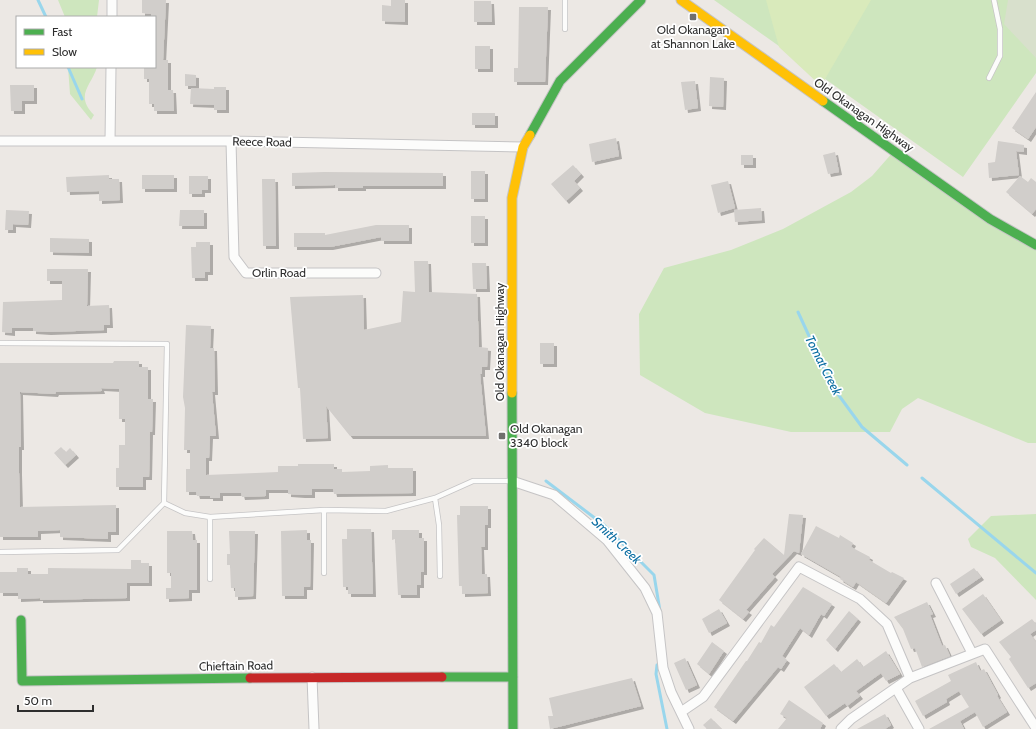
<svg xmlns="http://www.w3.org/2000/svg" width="1036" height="729" font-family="Cabin,sans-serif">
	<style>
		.green { fill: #cee6be }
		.cemetery { fill: #d8e0cc }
		.pitch { fill: #d9eabb }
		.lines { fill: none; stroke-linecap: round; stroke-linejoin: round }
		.stream { stroke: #99d6ec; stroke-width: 3 }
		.building { fill: #d1cecb; filter: url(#shadow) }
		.lane-casing { stroke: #c5c4c5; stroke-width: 6 }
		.street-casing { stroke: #c5c4c5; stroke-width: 11 }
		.fast-casing { stroke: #c5c4c5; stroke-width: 11 }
		.slow-casing { stroke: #c5c4c5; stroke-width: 11 }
		.jam-casing { stroke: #c5c4c5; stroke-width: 11 }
		.lane { stroke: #fcfcfb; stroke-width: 4.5 }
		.street { stroke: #fcfcfb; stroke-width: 9 }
		.fast { stroke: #4caf50; stroke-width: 9 }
		.slow { stroke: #ffc107; stroke-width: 9 }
		.jam { stroke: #c62828; stroke-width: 9 }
		.poi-dot { fill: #706f6e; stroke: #fff; stroke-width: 1.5 }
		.labels { text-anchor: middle; stroke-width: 3.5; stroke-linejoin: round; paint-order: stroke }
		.poi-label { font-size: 12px; fill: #2e2e2e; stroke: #fff }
		.street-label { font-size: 12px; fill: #2e2e2e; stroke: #fff }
		.water-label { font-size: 13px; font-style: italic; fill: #0d6fa3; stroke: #fff }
	</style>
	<defs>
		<filter id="shadow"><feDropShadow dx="3" dy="3" stdDeviation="0" flood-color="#0004"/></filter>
	</defs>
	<rect width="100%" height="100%" fill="#ece8e4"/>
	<!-- green -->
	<path class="green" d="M58,0H99L97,17H65Z
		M714,0H1036V73L963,177Z
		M68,67H97C92,85 74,95 94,115L91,120L70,94Z
		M894,151L1036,243V443H1028L918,398L902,409L890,432H791L705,413L640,375L639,314L664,268L731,250L783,229L851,192L872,176Z
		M1036,514V600L995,558L971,547L968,539L991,516Z"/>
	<!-- cemetery -->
	<path class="cemetery" d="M1008,0H1036V58L1004,24Z"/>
	<!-- pitch -->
	<path class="pitch" d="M766,0H871L821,86L779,47Z"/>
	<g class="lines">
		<!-- stream -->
		<path class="stream" d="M38,0L46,17
			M68,67L82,99
			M798,312L832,386L862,427L907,465
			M922,478L1036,573
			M546,481L604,525L654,575L660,611
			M657,665L656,674L667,729"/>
	</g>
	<!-- building -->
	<path class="building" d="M142,0H166L163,60H168V90H173L174,111H154V104H149V79H144V67H155V17H151V14L142,13Z
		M391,0H405V22L382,21V5L391,6Z
		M474,1H491L492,22H474Z
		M519,7H548L545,82H514V68H518Z
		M475,46H490V69H475Z
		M185,74L196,75V86H185Z
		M710,77L724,78L723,107L709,106Z
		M695,81L698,108L685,110L681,82Z
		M10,85H34V101H22V111H11Z
		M214,87H226V110H214V105L190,104L191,88L214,89Z
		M1036,92V127L1028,139L1012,128Z
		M472,113H495V125H472Z
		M616,138L619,156L592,162L589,144Z
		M998,141L1024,145V152L1016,151L1019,175L989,178L988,163L995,162Z
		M835,152L839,172L828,174L823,155Z
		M741,155H753V165H741Z
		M573,165L581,174L574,181L580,188L566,201L551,184Z
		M471,171H485V199H471Z
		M324,172L443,173V186H363V188H335V185L292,186V173Z
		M109,175V179H119L120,200L99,201V191L67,192L66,177Z
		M142,175H174V189H142Z
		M189,176H208V190H202V194H189Z
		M1020,176L1028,182L1031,178L1036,182V209L1032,214L1006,192Z
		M262,179H275L276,246H263Z
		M728,181L735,208L718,213L711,185Z
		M761,208L762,220L735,222L734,210Z
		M6,210L29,211L28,225L13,224V230H5Z
		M180,210H204V226H179Z
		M471,216H485V243H471Z
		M376,225H409V241H381V237L330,247H294V233H325V235Z
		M50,238L89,239V253L50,252Z
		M196,242H210V272H205V278H192L191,247H196Z
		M414,261H428L429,292L477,294L479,347L488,348L487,367H482V374H480L486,436H350L326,406L328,438L303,439L300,388H298L290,297L363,295L364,330L401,322L403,291L415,292Z
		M472,263H486L487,289H473Z
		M47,269H88L87,306L109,305L110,325H104V330L48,332L33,331V328H12V333L2,332L3,302L62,300V281H47Z
		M186,325L211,326L210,348H214L215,392H212L216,436H210L209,458H206V475L278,472V466H298V464H334V469H342V472L370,471V466L388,465V468H413V493L334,494L333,489H312V495H302L288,494V490H266V496L242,497L241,493H220V498H210V496H197L196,492H186V469H190V450H184L185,408L183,397Z
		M540,343H554V364H540Z
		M114,361H139V367H148V399H153L152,432H150L149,477H143V487H116V468H119V445H125V419H119V389L101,388L102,391L56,392L55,394L20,392L21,447H19V472L20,507L116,505V532H108V539L60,537V530L38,531V537H0V363H113Z
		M61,447L66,452L70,448L76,455L65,465L54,453Z
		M460,506H488V525H485V547H481L482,574H487L488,593L462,594V586H459L457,515H460Z
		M789,514L803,515L799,553L794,551L772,574L775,577L746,610L749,612L743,619L719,600L755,550L754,549L764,538L784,555Z
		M816,526L839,538L840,535L853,543L851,547L870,557L869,560L891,573L892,572L904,578L886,603L856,582L853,587L840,579L841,577L801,554Z
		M347,529H371L373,594H348V587H343L342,539H347Z
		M307,530V540H311L310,587H304V596H282L281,531Z
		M392,530H419V538H424V572H421V585H417V595H398L395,539L392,540Z
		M167,531H192L193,540H197V590H189V598L166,599V588H171V573H167Z
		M229,531H255L253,596L235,597V588H231L230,565H227V554H230Z
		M131,560H141V563H149V583H127V598L40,600V598L18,599V593H0V572H17V568H28V574H48V568L131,569Z
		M974,568L981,577L956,594L950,584Z
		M803,587L832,604L824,616L821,614L809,635L800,628L782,656L787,660L781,669L778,667L733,721L714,707L746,661H747L759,642L761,643L771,625L774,627Z
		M983,594L1001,620L981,634L962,609Z
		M927,602L933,614L930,615L942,646L945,645L950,656L922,667L915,648L911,649L903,629L894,617Z
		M719,609L727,623L709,633L702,619Z
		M849,611L858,619L835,649L826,640Z
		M1032,619L1036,624V630L1030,634L1036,642V683L1028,688L1009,659L1011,657L999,642Z
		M712,642L724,651L709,674L697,664Z
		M886,651L900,674L886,681L881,673L856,691L860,696L847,706L845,703L826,716L804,687L834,664L841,672L857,659L863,667Z
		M685,658L697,685L686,690L674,663Z
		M976,662L980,671L984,669L998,695L997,696L1007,712L983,727L975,712L960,721L964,729H929L969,707L959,691L946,699L947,702L923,716L915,701L951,681L948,675Z
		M632,678L641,706L550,729L548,716H553L549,698Z
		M789,700L823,723L820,729H778L787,718L780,714Z
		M885,714L891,725L885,729H857Z
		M711,718L722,729H707L703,725Z"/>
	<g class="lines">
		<defs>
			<path id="lane" d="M565,0V29
				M989,78L1000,56V29L994,0
				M0,343L167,344L164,503L118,550L0,552
				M435,498L439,525L440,576
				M164,503L185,513L210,517L324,510L386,511L435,498L473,481H510
				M324,510V573
				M210,517V579"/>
			<path id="street" d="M112,17V0
				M0,141H231L523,147
				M110,141L111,67
				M231,141L234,257L246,273H376
				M512,481L554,495L607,540L645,588L657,613L663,668L671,692L689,729
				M936,583L972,653
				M312,677L314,729
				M910,678L985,649L1036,728
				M896,688L919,729
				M681,712L703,697L799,567L860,599L887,624L910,678L851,719L841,729"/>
			<path id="fast" d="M823,101L990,219L1036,245
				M530,135L560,81L641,0
				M512,393L513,729
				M21,620L22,681L250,678
				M442,677H513"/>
			<path id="slow" d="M681,0L823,101
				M512,393V198L523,147L530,135"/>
			<path id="jam" d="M250,678L442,677"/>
		</defs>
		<!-- lane casing -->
		<use href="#lane" class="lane-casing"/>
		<!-- street casing -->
		<use href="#street" class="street-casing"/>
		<!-- fast casing -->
		<use href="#fast" class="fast-casing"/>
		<!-- slow casing -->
		<use href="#slow" class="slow-casing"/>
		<!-- jam casing -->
		<use href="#jam" class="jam-casing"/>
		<!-- lane -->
		<use href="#lane" class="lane"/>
		<!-- street -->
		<use href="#street" class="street"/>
		<!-- fast -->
		<use href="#fast" class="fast"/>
		<!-- slow -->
		<use href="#slow" class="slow"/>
		<!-- jam -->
		<use href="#jam" class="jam"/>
	</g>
	<!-- markers -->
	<g class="poi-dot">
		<rect x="689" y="13" width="8" height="8" rx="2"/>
		<rect x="498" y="432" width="8" height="8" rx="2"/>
	</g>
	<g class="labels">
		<!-- poi labels -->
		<g class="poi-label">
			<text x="693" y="34">Old Okanagan<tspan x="693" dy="14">at Shannon Lake</tspan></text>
			<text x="510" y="433" text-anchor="start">Old Okanagan<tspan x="510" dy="14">3340 block</tspan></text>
		</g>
		<!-- street labels -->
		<g class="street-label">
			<text transform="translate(864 115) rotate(35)" y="4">Old Okanagan Highway</text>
			<text transform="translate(262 142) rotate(1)" y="4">Reece Road</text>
			<text x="279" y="277">Orlin Road</text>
			<text transform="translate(500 342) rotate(-90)" y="4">Old Okanagan Highway</text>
			<text transform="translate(236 666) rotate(-1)" y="4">Chieftain Road</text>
		</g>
		<!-- water labels -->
		<g class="water-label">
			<text transform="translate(824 365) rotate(63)" y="5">Tomat Creek</text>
			<text transform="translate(617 540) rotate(43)" y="5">Smith Creek</text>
		</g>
	</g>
	<!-- legend -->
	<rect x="16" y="16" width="140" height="52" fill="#ffffff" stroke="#ababab"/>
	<rect x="24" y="29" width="20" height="6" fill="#4caf50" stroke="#ababab"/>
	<text x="52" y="36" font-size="12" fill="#2e2e2e">Fast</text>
	<rect x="24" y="49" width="20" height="6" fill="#ffc107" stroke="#ababab"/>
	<text x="52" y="56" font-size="12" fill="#2e2e2e">Slow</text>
	<!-- scale -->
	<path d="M18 705v6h75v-6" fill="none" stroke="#2e2e2e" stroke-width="2"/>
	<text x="24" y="705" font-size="12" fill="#2e2e2e" stroke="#ffffff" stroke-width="3" paint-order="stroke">50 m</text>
</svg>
